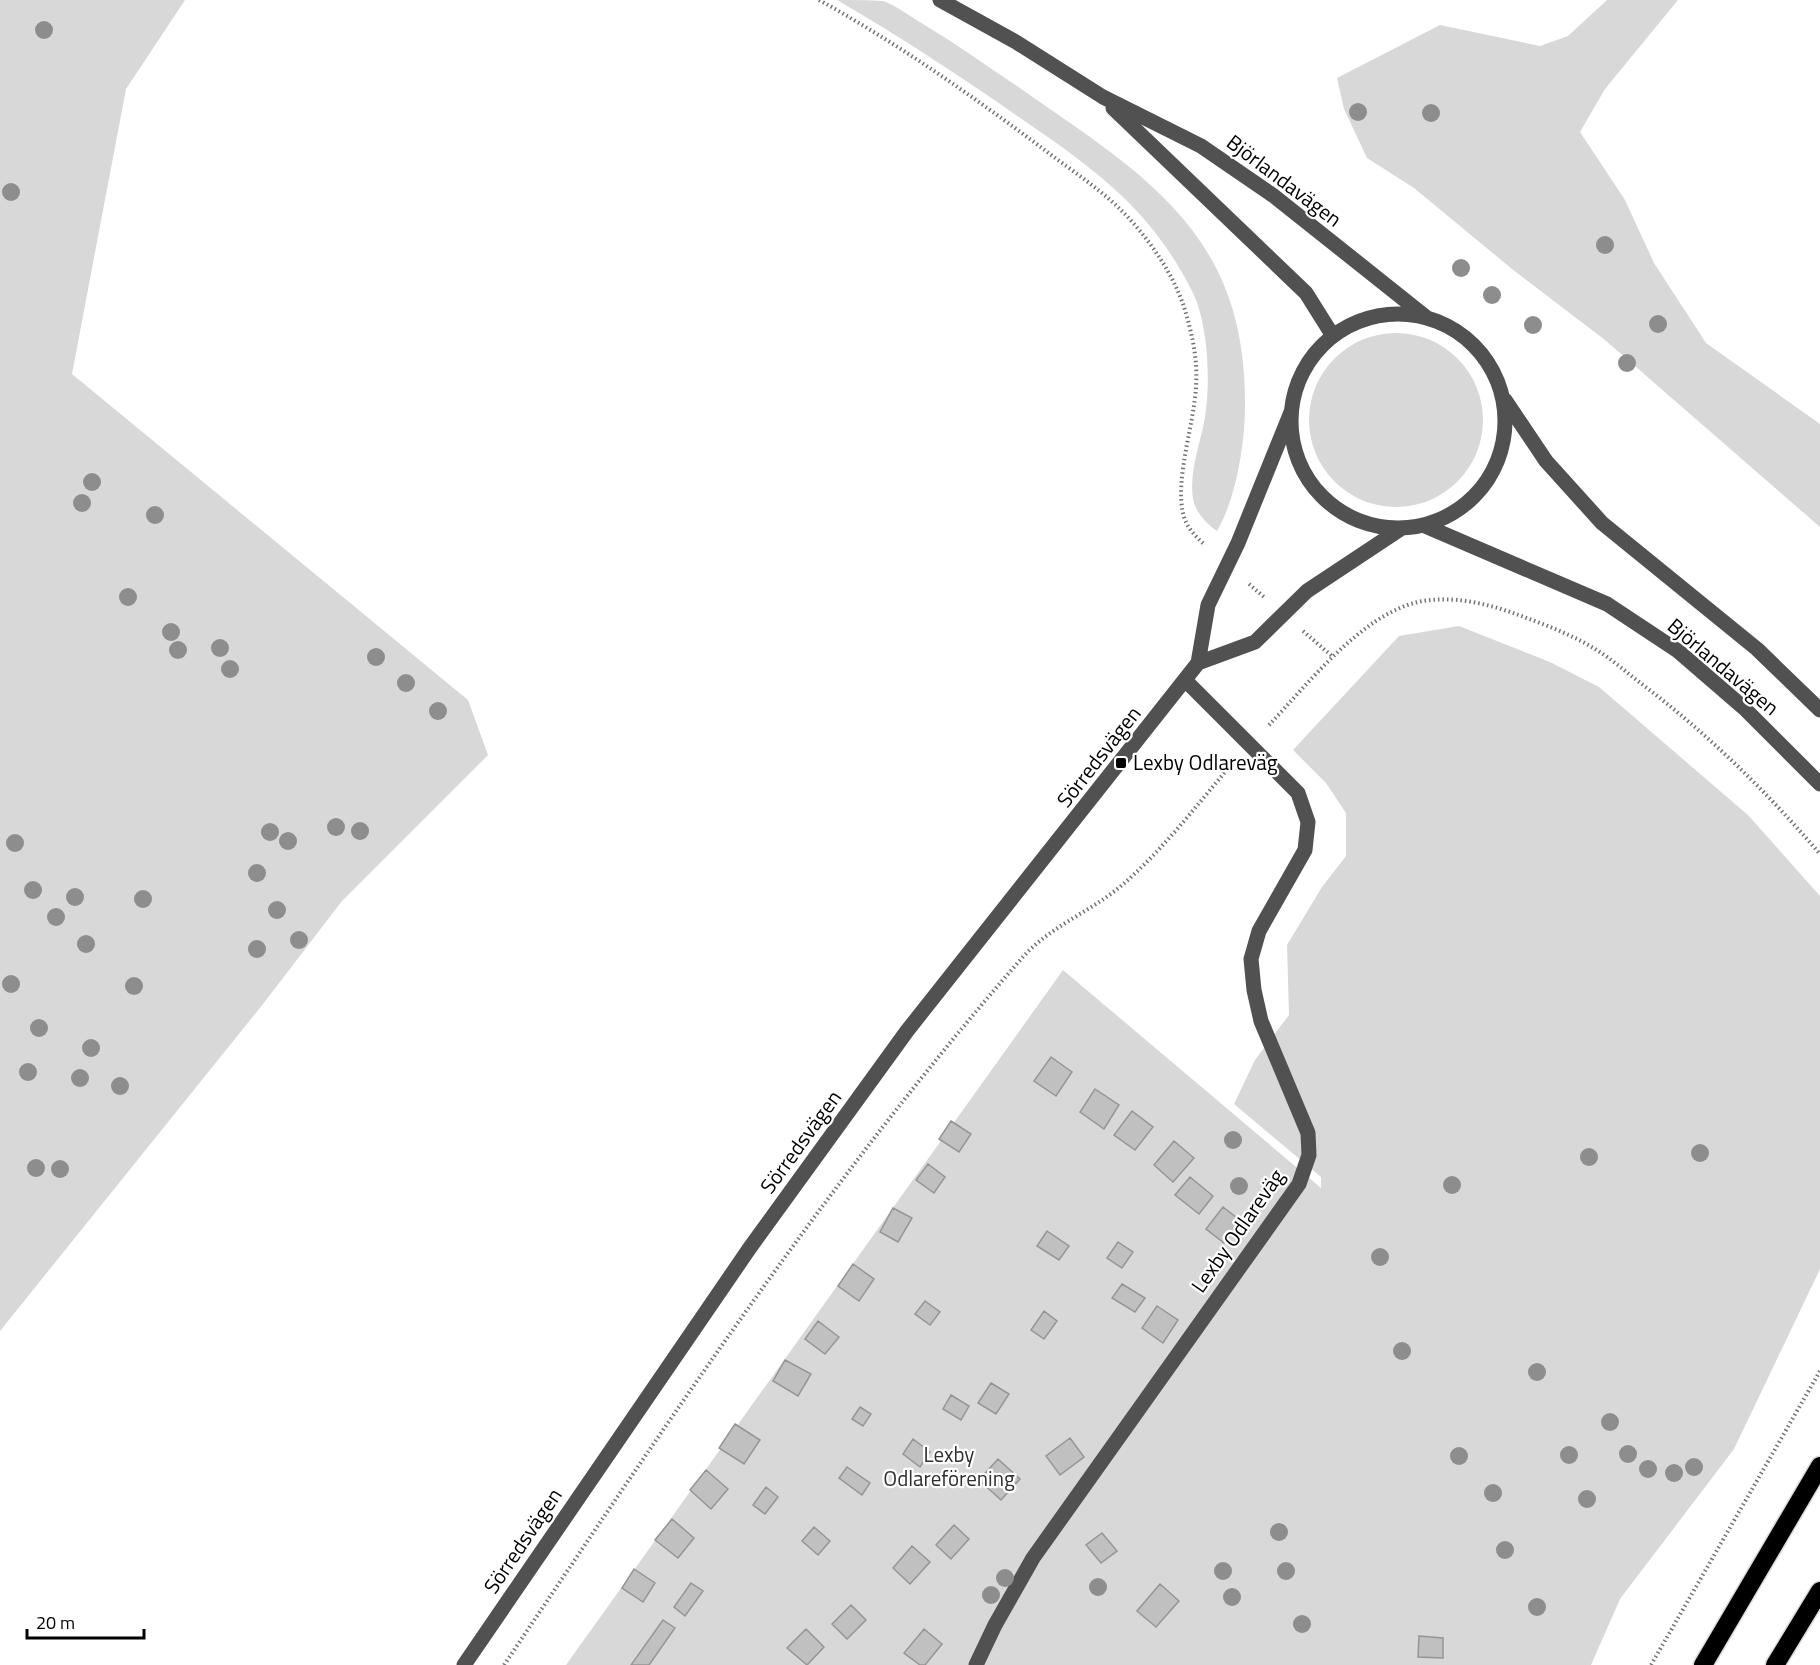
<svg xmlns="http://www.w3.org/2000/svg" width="1820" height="1665" font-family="'Titillium Web',sans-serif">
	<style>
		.green { fill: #d8d8d8 }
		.building { fill: #c0c0c0; stroke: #959595; stroke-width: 1.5 }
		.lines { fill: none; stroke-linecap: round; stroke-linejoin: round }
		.highway-casing { stroke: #dbdbdb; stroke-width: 21 }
		.path { stroke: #737373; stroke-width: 4; stroke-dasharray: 1.5 3; stroke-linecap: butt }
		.minor { stroke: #515151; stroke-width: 15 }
		.highway { stroke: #000; stroke-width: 18 }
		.tree { fill: #8d8d8d }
		.poi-dot { fill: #000; stroke: #fff; stroke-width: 2 }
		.labels { text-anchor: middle; stroke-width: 4.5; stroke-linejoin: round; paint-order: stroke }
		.street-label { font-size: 21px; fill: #000; stroke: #fff }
		.poi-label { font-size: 21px; fill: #000; stroke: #fff; text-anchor: start }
		.park-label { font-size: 21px; fill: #2f2f2f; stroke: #fff }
	</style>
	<rect width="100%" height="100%" fill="#fff"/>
	<!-- green -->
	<path class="green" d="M0,0H185L126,89L72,374L468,700L488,755L342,901L263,1004L0,1331Z
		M837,0C851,0 870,0 883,1C895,5 907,14 918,21C952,41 984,64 1017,86C1141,173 1244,230 1245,399C1246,438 1237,497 1217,531C1206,523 1196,513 1193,499C1189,475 1199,446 1204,423C1211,386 1209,327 1193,293C1150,206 1090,166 1013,113C956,73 897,35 837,0Z
		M1607,0H1678L1605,89L1580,132L1625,200L1654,263L1706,343L1820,424V527L1605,340L1512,269L1414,188L1367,158L1344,109L1337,78L1440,25L1540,46L1568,36Z
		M1309 420a87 87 0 1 1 174 0a87 87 0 1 1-174 0Z
		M1459,626L1550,662L1599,687L1748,815L1820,896V1269L1734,1449L1620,1599L1591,1665H566L1063,970L1321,1188V1177L1234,1104L1255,1060L1289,1015L1287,945L1322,887L1346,856V813L1326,783L1293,750L1399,636Z"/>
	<!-- building -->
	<path class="building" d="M1051,1057L1072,1072L1056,1096L1034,1081Z
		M1095,1089L1119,1105L1104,1129L1080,1112Z
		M1132,1111L1153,1127L1135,1150L1114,1135Z
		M951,1121L971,1134L959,1152L939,1139Z
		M1174,1141L1194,1158L1173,1182L1154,1165Z
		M928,1164L945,1177L934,1193L916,1180Z
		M1190,1177L1213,1196L1199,1214L1175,1195Z
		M1223,1207L1241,1221L1224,1243L1206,1229Z
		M893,1208L912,1218L898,1242L880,1232Z
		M1047,1231L1069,1246L1059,1260L1037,1246Z
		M1118,1242L1133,1252L1122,1268L1107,1258Z
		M853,1264L874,1279L859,1301L838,1286Z
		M1122,1284L1145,1298L1135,1312L1112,1298Z
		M925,1301L940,1312L930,1325L915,1314Z
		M1157,1306L1178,1320L1163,1343L1142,1328Z
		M1044,1311L1057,1321L1044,1339L1031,1330Z
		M818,1321L839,1337L825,1354L805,1339Z
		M785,1360L811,1374L798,1396L773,1381Z
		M991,1383L1009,1394L996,1414L978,1403Z
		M951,1395L969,1406L961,1420L943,1409Z
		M860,1407L871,1414L863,1426L852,1419Z
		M735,1424L760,1440L744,1464L719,1448Z
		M1070,1438L1084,1457L1060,1475L1046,1456Z
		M913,1439L930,1452L920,1467L903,1454Z
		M998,1459L1020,1479L1001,1500L979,1480Z
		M847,1467L870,1483L862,1495L839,1478Z
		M706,1470L728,1489L711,1509L690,1490Z
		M766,1487L778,1497L765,1514L753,1505Z
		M672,1519L694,1538L678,1558L655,1540Z
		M954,1525L969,1539L951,1559L936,1545Z
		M814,1527L830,1541L818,1555L802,1541Z
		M1102,1533L1117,1551L1101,1563L1086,1545Z
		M912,1546L930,1562L910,1584L893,1568Z
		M634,1569L655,1583L643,1602L622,1588Z
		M691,1583L703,1591L685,1616L674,1607Z
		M1160,1584L1179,1601L1156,1627L1137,1611Z
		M851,1605L866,1620L847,1639L832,1624Z
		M663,1620L675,1628L649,1665H631Z
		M806,1629L824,1647L807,1665L787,1648Z
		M924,1629L942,1644L925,1665H920L904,1653Z
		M1419,1636L1443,1638V1658L1418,1657Z"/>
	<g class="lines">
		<defs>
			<path id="highway" d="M1703,1665L1820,1466
				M1775,1665L1820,1591"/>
		</defs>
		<!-- highway casing -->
		<use href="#highway" class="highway-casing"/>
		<!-- path -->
		<path class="path" d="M819,0C895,42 968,93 1038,145C1065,166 1095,185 1120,209C1147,236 1172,271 1184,307C1192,333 1198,359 1196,387C1194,424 1175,479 1183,513C1186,527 1195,536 1205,545
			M1249,584L1264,597
			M1303,631L1333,657
			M1269,725C1308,684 1361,615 1418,602C1451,595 1485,603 1516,614C1543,624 1571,634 1595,649C1612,659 1627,673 1643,685C1708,734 1767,792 1820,854
			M504,1665C667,1423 829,1178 1022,958C1049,927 1090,912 1121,886C1162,851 1196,806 1231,765
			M1651,1665L1820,1371"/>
		<!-- minor -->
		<path class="minor" d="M940,0L1016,42L1103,97L1201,146L1274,196L1426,317
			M1113,108L1306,293L1333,336
			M1291 421a107 107 0 1 1 214 0a107 107 0 1 1-214 0Z
			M1505,400L1546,461L1602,523L1757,649L1820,710
			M1423,525L1607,604L1678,651L1744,708L1820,784
			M1198,663L1255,642L1307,591L1402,528
			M464,1665L749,1249L907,1031L1198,663L1208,605L1238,543L1291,412
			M976,1665L995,1625L1033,1558L1299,1184L1309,1155L1308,1133L1261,1021L1254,990L1251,959L1259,931L1305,850L1308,822L1298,793L1186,681"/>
		<!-- highway -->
		<use href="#highway" class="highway"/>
	</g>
	<!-- trees -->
	<g class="tree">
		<circle cx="44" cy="30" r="9"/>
		<circle cx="1358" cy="112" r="9"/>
		<circle cx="1431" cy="113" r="9"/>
		<circle cx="11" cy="192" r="9"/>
		<circle cx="1605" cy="245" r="9"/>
		<circle cx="1461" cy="268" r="9"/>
		<circle cx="1492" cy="295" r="9"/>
		<circle cx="1658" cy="324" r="9"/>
		<circle cx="1533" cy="325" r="9"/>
		<circle cx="1627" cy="363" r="9"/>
		<circle cx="92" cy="482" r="9"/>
		<circle cx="82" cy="503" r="9"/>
		<circle cx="155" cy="515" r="9"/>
		<circle cx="128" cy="597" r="9"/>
		<circle cx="171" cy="632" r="9"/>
		<circle cx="220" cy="648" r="9"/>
		<circle cx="178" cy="650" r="9"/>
		<circle cx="376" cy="657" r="9"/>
		<circle cx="230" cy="669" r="9"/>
		<circle cx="406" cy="683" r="9"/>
		<circle cx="438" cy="711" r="9"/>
		<circle cx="336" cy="827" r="9"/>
		<circle cx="360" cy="831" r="9"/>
		<circle cx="270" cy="832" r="9"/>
		<circle cx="288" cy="841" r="9"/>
		<circle cx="15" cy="843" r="9"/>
		<circle cx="257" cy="873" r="9"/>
		<circle cx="33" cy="890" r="9"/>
		<circle cx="75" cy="897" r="9"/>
		<circle cx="143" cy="899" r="9"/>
		<circle cx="277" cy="910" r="9"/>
		<circle cx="56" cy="917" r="9"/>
		<circle cx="299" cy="940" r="9"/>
		<circle cx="86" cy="944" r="9"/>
		<circle cx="257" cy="949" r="9"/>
		<circle cx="11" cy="984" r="9"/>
		<circle cx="134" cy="986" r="9"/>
		<circle cx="39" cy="1028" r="9"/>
		<circle cx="91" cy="1048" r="9"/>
		<circle cx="28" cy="1072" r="9"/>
		<circle cx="80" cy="1078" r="9"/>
		<circle cx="120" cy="1086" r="9"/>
		<circle cx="1233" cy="1140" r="9"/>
		<circle cx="1700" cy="1153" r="9"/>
		<circle cx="1589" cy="1157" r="9"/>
		<circle cx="36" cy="1168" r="9"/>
		<circle cx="60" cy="1169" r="9"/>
		<circle cx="1452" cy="1185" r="9"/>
		<circle cx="1239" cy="1186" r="9"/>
		<circle cx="1380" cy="1257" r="9"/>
		<circle cx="1402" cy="1351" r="9"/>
		<circle cx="1537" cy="1372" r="9"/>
		<circle cx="1610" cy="1422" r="9"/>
		<circle cx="1628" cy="1454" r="9"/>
		<circle cx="1569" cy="1455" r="9"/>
		<circle cx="1459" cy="1456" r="9"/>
		<circle cx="1694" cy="1467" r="9"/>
		<circle cx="1648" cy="1469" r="9"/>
		<circle cx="1674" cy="1473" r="9"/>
		<circle cx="1493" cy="1493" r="9"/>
		<circle cx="1587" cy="1499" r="9"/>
		<circle cx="1279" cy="1532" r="9"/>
		<circle cx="1505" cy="1550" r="9"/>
		<circle cx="1223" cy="1571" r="9"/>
		<circle cx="1286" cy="1571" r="9"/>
		<circle cx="1005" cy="1578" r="9"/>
		<circle cx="1098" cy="1587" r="9"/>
		<circle cx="991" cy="1595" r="9"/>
		<circle cx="1232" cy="1597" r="9"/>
		<circle cx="1537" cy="1607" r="9"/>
		<circle cx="1302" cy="1624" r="9"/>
	</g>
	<!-- markers -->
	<rect class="poi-dot" x="1115" y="757" width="12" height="12" rx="3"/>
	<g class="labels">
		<!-- street labels -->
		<g class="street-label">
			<text transform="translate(1284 181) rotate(37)" y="7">Björlandavägen</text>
			<text transform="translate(1723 667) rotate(40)" y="7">Björlandavägen</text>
			<text transform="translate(1099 757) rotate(-52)" y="7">Sörredsvägen</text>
			<text transform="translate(801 1142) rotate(-54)" y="7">Sörredsvägen</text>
			<text transform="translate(1238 1231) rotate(-55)" y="7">Lexby Odlareväg</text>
			<text transform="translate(523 1541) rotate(-56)" y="7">Sörredsvägen</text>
		</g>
		<!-- poi labels -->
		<g class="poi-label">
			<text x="1133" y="770">Lexby Odlareväg</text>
		</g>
		<!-- park labels -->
		<g class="park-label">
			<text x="949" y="1462">Lexby<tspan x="949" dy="24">Odlareförening</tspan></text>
		</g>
	</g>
	<!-- scale -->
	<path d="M27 1629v9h117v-9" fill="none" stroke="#000000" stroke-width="3"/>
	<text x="36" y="1629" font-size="18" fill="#000000" stroke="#ffffff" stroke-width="4.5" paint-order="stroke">20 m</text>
</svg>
